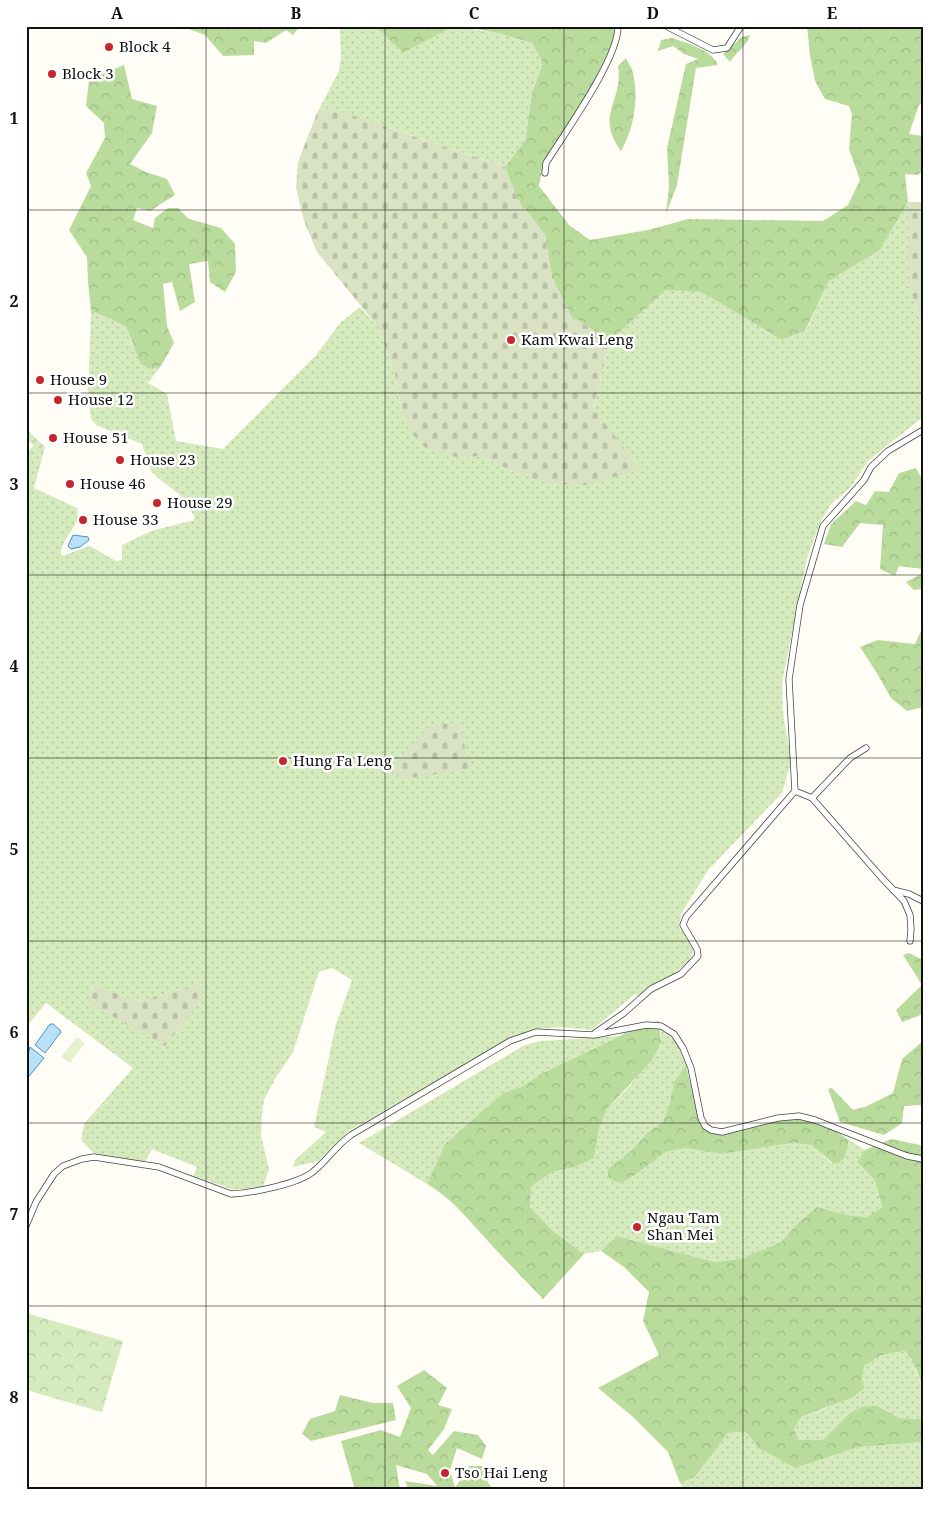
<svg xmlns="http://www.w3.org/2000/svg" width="949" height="1516" font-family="'Noto Serif',serif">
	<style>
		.grass { fill: url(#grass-dots) }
		.forest { fill: url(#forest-crowns) }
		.cemetery { fill: url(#cemetery-stones) }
		.park { fill: url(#park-crowns) }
		.garden { fill: url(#garden-furrows) }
		.pitch { fill: #e6f2cf }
		.water { fill: #b9e0f7; stroke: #3f96cf }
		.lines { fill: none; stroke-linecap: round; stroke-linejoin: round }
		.street-casing { stroke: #444; stroke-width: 7 }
		.street { stroke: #fff; stroke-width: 5.5 }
		.grid { fill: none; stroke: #111; stroke-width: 1; stroke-opacity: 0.55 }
		.poi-dot { fill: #c4262e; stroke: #fff; stroke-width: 2 }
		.labels { text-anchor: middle; stroke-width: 5; stroke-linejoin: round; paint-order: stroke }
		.poi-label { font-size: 15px; fill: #111; stroke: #fff; text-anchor: start }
		.neatline { fill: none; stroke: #111; stroke-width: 2 }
		.grid-label { font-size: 16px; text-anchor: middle; font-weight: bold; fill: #111 }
	</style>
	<defs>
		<pattern id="grass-dots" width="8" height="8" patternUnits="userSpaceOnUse" patternTransform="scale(1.25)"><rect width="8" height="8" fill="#d5ebbd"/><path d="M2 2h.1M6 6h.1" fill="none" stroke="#b6c8a1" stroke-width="1.8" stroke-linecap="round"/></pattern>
		<pattern id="forest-crowns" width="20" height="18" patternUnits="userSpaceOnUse" patternTransform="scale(1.25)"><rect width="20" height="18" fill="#b9dc9c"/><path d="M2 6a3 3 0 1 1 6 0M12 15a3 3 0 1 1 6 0" fill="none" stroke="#9ebc85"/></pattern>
		<pattern id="cemetery-stones" width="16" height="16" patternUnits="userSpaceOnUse" patternTransform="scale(1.25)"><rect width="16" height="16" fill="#d9e3c4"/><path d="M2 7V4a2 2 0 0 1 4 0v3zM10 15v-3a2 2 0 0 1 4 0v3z" fill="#b9c2a7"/></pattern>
		<pattern id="park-crowns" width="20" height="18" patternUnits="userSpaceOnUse" patternTransform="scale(1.25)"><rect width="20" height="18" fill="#d5ebbd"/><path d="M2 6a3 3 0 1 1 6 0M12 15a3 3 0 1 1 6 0" fill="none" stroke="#b6c8a1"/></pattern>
		<pattern id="garden-furrows" width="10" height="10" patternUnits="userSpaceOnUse" patternTransform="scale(1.25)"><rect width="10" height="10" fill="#d5ebbd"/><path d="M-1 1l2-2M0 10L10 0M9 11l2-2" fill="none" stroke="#b6c8a1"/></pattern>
	</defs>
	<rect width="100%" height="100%" fill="#fffdf5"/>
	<!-- grass -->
	<path class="grass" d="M338,26H375L403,53L454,26L502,34L532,43L543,63L532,93L525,141L505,167L387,127L317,113L339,71L341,56L340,30Z
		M908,202V283L923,330V417L868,461L851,487L831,504L820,523L807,558L782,683L783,712L791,762L782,793L708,870L681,914L679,927L694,948L690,960L643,1001L635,994L592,1030L562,1027L535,1029L510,1039L349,1131L318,1161L293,1167L295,1160L326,1132L314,1127L336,1024L352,980L332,968L319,972L293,1052L275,1079L264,1100L262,1114L261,1136L269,1169L263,1187L235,1190L193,1176L197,1167L152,1149L145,1162L95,1154L81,1140L84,1124L133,1068L46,1003L26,1027V459L28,451L45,447L34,488L77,508C82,526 62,536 61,553L62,556L90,546L116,561L122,560V545L151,531L194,520L195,517L180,495L158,478L151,471L142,444L96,425L91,419L88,394L91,311L109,318L126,327L132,344L152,369L161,366L148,383L167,394L176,441L223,449L316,355L340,323L360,307L379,328L395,374L402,411L459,458L480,456L512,471L593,408L610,341L664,290L702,291L782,340L806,331L829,281L880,250Z
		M661,1031L676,1040L686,1065L674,1082L669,1106L663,1122L648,1132L632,1150L608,1169L629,1179L666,1152L686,1148L721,1154L793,1143L811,1145L832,1163L845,1157L849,1140L865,1150L857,1162L875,1180L882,1209L868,1217L847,1215L817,1207L799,1222L781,1242L740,1259L715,1262L618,1236L601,1251L584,1254L553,1231L530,1207L531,1187L552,1172L575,1167L594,1158L599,1129L607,1109L630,1086L661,1042Z
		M620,1036L541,1074L521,1087L503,1093L445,1144L427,1184L359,1143L525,1045L540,1041Z
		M905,1351L913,1358L917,1375L923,1386V1419L899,1418L878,1406L851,1412L823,1440H799L794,1429L801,1417L827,1408L862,1379L864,1366L882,1355Z
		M746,1432L760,1449L795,1468L859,1447L923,1442V1490H683L680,1483L695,1477L728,1433Z"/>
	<!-- forest -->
	<path class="forest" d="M181,26H300L293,35L286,30L266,43L254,41V55L223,56L205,35Z
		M375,26H454L403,53Z
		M461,26H613L615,37L602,74L543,163L539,186L569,225L590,240L648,230L688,219L823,221L848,205L860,180L849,149L852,114L849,106L825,99L815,81L810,55L807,26H923V102L919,105L909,134L923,136V170L918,175L905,174L908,202L880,250L829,281L805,331L782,340L702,292L665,290L610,341L571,316L552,278L545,235L517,199L505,167L525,141L532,93L543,63L532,43L502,34Z
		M750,35C747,46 736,52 730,62L723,54L742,37Z
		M672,38C687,43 711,49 718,65L696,68L677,185L666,214L669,187L667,148L686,64L698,59L684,54L673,46L658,51L661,40Z
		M626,58C628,63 632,68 633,73C639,99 634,128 621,151C594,114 624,101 618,66Z
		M124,65L132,99L157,106L152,133L130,164L146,172L167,179L175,195L150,211L137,208L133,220L153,228L155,218L168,208H178L189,219L221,228L235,244L236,272L225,292L210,282L208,261L189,264L195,302L180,311L172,282L163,284L167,326L174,343L161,366L152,369L141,364L126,327L109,318L91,311L88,282L87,257L69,230L91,186L86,173L105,138L104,123L86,106L89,80Z
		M916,468L923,481V569L899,566L895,576L880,569L883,525L860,523L842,547L824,544L831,524L856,501L866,505L875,491L889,492L899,473Z
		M923,573V589L914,590L906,582Z
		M921,631H923V707L907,711L891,698L878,675L860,647L878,640L915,644Z
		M909,953L923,960V1014L902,1022L896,1010L922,985L903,955Z
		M659,1021L661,1042L652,1060L607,1109L599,1129L594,1158L575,1167L552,1172L531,1187L530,1207L553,1231L584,1254L543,1299C524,1279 505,1260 486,1239C468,1219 451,1198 427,1184L445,1144L503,1093L521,1087L541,1074L620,1036L638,1024Z
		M923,1041V1105L904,1106L902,1123L884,1135L840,1122L828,1089L832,1088L853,1110L867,1106L893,1093L902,1059Z
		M686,1065L699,1121L720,1134C742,1130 788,1116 808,1120C824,1124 837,1131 849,1140L845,1157L839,1163H833L811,1145L793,1143L721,1154L686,1148L666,1152L629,1179L618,1183L608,1177V1169L632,1150L648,1132L663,1122L669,1106L674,1082Z
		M891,1139L920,1145L923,1148V1386C916,1373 916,1361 905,1351L882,1355L864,1366L862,1379L864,1388L853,1397L801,1417L794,1429L799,1440H823L851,1412L865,1406H878L899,1418L923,1419V1442L859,1447L795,1468L760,1449L746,1432L728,1433L695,1477L680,1483L668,1452L632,1416L598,1388L659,1355L643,1321L649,1292L624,1267L601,1251L617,1236L715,1262L740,1259L781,1242L799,1222L817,1207L847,1215L867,1217L882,1208L875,1180L857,1162L865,1150Z
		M424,1370L447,1388L438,1405L452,1409L444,1429L428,1450L433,1455L454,1431L478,1435L486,1446L482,1459L457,1448L450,1470L455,1488L469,1466H482L488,1483L494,1490H409L405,1481L437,1486L427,1474L396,1465L400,1490H355L341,1441L381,1430L400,1437L411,1408L397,1386Z
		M340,1395L373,1403H393L396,1420L311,1441L302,1434L310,1419L335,1411Z"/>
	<!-- cemetery -->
	<path class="cemetery" d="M333,109L505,167L517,199L545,235L552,278L571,316L610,341L593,408L641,470L585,485L546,483L512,471L480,456L459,458L426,448L412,434L402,411L395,374L379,328L317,252L304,221L296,188L298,162L317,113Z
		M908,202H923V330L908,283Z
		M460,722L469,769L397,780L396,762L429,726Z
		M200,984L203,998L165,1046L87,1002L95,985L137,1002Z"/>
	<!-- park -->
	<path class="park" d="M26,1313L123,1341L102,1412L26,1390Z"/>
	<!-- garden -->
	<path class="garden" d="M26,429L45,447L28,451L34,445L26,439Z"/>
	<!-- pitch -->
	<path class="pitch" d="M77,1037L85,1043L70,1063L61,1057Z"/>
	<!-- water -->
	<path class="water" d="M73,535L88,537L89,540L80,547L71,549L68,546Z
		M50,1024H53L60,1030L61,1032L45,1053L35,1045Z
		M30,1047L44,1058L26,1080V1052L29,1051Z"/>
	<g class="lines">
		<defs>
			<path id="street" d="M668,27L713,50L727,48L741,26
				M545,173L546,163C564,134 619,58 618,26
				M795,791L812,798L881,877L904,901L910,915L911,929L910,941
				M812,798L850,758L866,748
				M893,890L909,894L923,901
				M595,1033L624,1013L651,989L681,974L698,956L697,949L683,925L686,917L795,791L789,679L800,605L823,526L864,480L871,467L888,451L923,430
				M26,1226L36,1202L54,1174L63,1166L82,1159L94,1157L159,1167L231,1194C251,1193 301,1184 315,1170C328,1159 337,1145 351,1135L510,1041L536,1032L594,1035L646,1025L661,1026L674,1034L683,1048L691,1068L701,1118L705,1126L711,1130L722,1132L778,1118L799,1116L815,1120L907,1156L923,1159"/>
		</defs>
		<!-- street casing -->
		<use href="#street" class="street-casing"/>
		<!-- street -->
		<use href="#street" class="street"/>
	</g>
	<!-- grid -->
	<path class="grid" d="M206,26V1490M385,26V1490M564,26V1490M743,26V1490M26,210H923M26,393H923M26,575H923M26,758H923M26,941H923M26,1123H923M26,1306H923"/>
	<!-- markers -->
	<g class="poi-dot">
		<circle cx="109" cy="47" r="5"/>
		<circle cx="52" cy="74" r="5"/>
		<circle cx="511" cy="340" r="5"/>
		<circle cx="40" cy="380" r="5"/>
		<circle cx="58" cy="400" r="5"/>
		<circle cx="53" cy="438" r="5"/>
		<circle cx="120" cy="460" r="5"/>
		<circle cx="70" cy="484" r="5"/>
		<circle cx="157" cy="503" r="5"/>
		<circle cx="83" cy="520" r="5"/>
		<circle cx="283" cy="761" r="5"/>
		<circle cx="637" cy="1227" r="5"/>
		<circle cx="445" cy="1473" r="5"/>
	</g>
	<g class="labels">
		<!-- poi labels -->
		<g class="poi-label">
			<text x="119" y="52">Block 4</text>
			<text x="62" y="79">Block 3</text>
			<text x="521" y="345">Kam Kwai Leng</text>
			<text x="50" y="385">House 9</text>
			<text x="68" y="405">House 12</text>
			<text x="63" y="443">House 51</text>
			<text x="130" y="465">House 23</text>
			<text x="80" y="489">House 46</text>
			<text x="167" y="508">House 29</text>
			<text x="93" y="525">House 33</text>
			<text x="293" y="766">Hung Fa Leng</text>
			<text x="647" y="1223">Ngau Tam<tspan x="647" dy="17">Shan Mei</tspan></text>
			<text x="455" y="1478">Tso Hai Leng</text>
		</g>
	</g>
	<!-- border -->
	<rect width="949" height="1516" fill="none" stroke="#ffffff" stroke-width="55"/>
	<rect x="28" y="28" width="894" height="1460" class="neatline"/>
	<g class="grid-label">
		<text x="117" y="19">A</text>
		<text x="296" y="19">B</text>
		<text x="474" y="19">C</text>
		<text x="653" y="19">D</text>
		<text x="832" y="19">E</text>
		<text x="14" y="124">1</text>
		<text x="14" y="307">2</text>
		<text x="14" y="490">3</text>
		<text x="14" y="672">4</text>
		<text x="14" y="855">5</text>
		<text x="14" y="1038">6</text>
		<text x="14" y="1220">7</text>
		<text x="14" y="1403">8</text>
	</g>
</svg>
